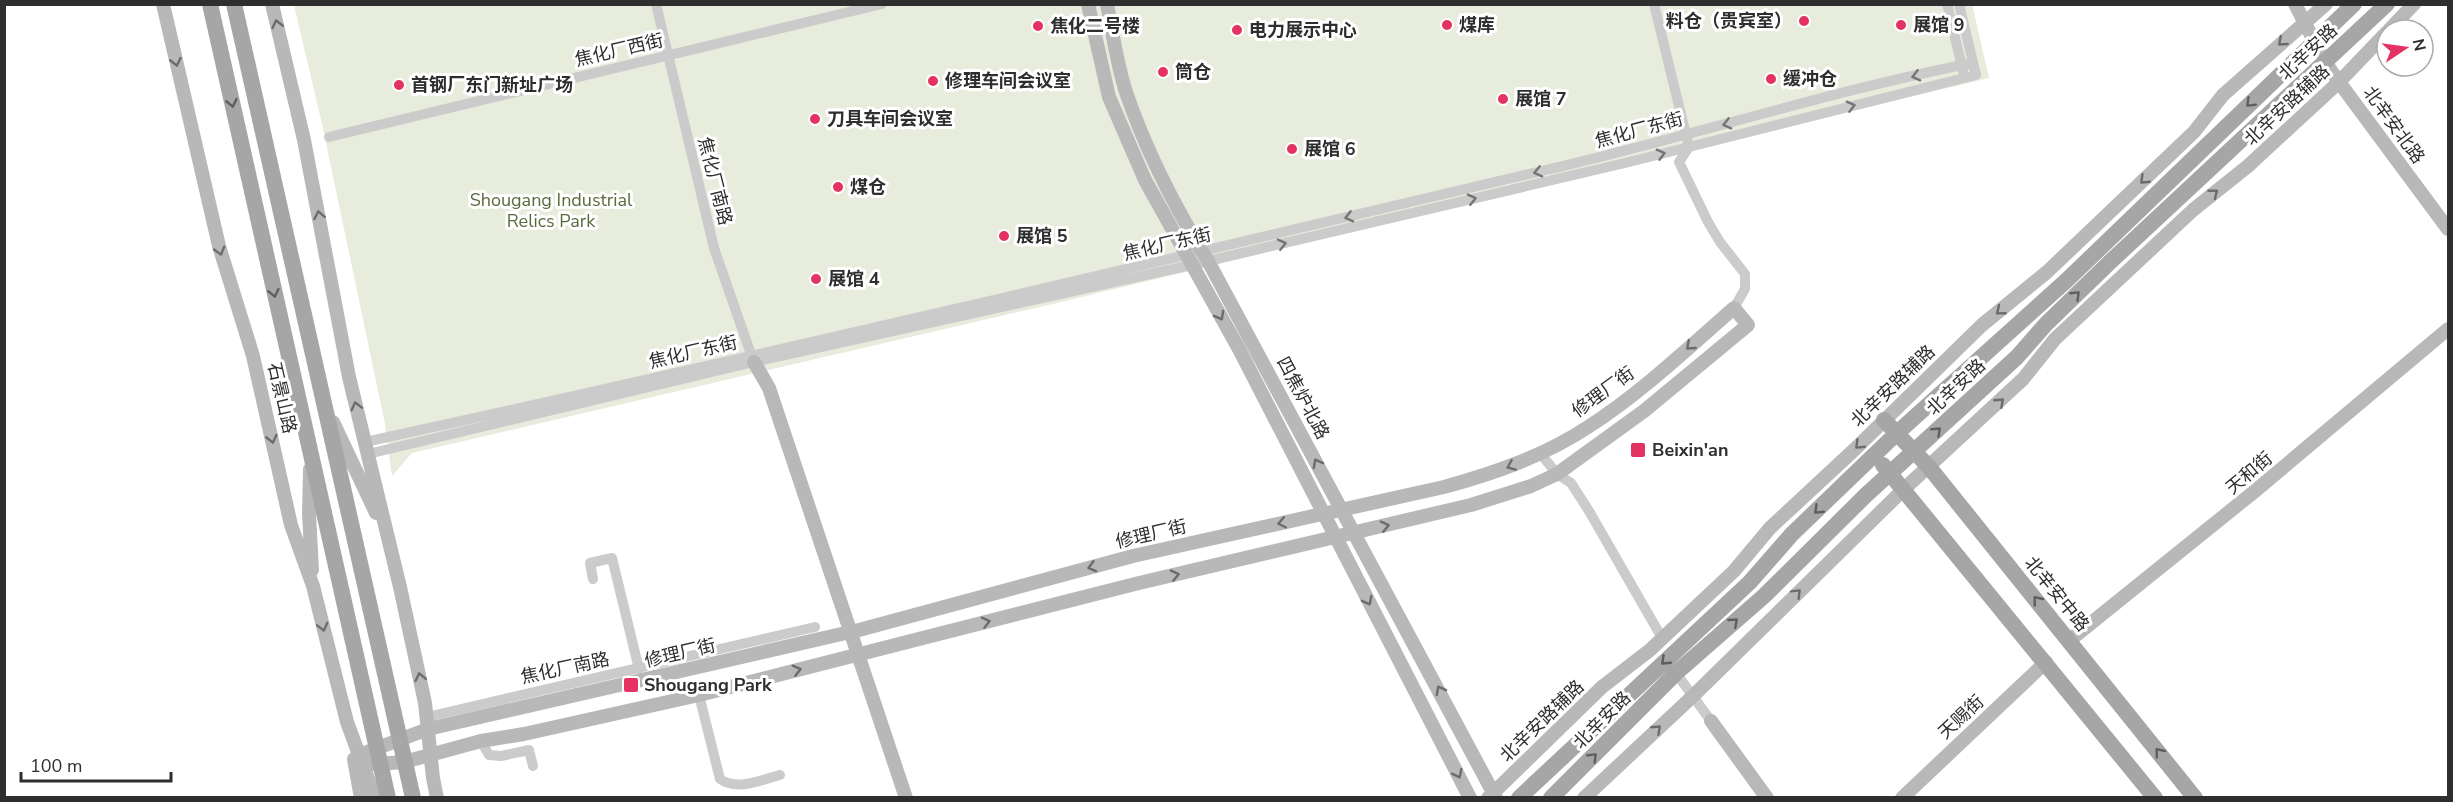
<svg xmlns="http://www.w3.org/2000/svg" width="2453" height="802" font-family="'Nunito Sans','Noto Sans SC',sans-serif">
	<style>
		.green { fill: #e8ecdc }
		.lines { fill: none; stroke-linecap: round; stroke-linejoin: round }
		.street { stroke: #cbcbcb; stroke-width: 10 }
		.secondary { stroke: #b8b8b8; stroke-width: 14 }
		.primary { stroke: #a6a6a6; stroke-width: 16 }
		.oneway { stroke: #6c6c6c }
		.oneway2 { stroke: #757575 }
		.oneway3 { stroke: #5e5e5e }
		.poi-dot { fill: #e43263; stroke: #fff; stroke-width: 2 }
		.labels { text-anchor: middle; stroke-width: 6; stroke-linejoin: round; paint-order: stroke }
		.poi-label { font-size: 18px; font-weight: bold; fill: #2e2e2e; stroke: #fff; text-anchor: start }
		.street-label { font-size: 18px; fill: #2e2e2e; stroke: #fff }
		.park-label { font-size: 18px; fill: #5b6a3c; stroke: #fff }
	</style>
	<rect width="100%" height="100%" fill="#fff"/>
	<!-- green -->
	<path class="green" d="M1972,4L1989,78L1061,302L412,453L392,476L385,424L322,124L294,5Z"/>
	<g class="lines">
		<!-- street -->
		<path class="street" d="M656,4L714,248L753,360
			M1654,4L1689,147L1679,162L1708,222L1720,242L1745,274V289L1734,308
			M1947,4L1963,71
			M329,137L882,4
			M365,442C760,356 1153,263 1546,170C1689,137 1829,91 1973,63
			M1540,453L1557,474L1571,483L1589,511L1662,638
			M368,454L754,362L1191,265L1625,163L1976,75L1959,4
			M593,579L590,563L612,558L639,669
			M1676,673L1711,721
			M699,695L720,779C737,791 761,780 780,775
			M427,717L815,627
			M481,741L489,755L501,756L529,750L533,766"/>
		<!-- secondary -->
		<path class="secondary" d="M163,4L219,246L253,356L291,525L313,586L347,722L375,798
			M272,4L304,140L349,377L400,587L425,703L433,778L437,798
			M1088,4L1109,97L1145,180L1239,349L1470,798
			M1107,4C1113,34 1117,66 1127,95C1147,153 1176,209 1208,261L1496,798
			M2295,4L2325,62L2339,82L2448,229
			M2389,30L2414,4
			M754,362L769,388L906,798
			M333,422L376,513
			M310,469L309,514L312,570
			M2070,640L2255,491L2448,329
			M1711,721L1767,798
			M359,755L428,729L859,630L1133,556L1444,487C1495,473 1544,456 1588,427C1641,393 1687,349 1734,308L1748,325L1644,411L1557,474L1531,486L1471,505L1139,583L699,695L524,734L481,741L404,762L363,765
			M354,759L361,798
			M1488,798L1602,687L1650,650L1734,571L1770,528L1854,450L1982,325L2047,272L2194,132L2223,95L2326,4
			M1584,798L1693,696L1904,489L2023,379L2055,339L2193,210L2248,166L2339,82L2387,32
			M1902,798L2046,662"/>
		<!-- primary -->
		<path class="primary" d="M210,4L388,798
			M234,4L413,798
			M1884,420L1929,467L2195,798
			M1883,465L2155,798
			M1519,798L1750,582L1792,534L1897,433L2067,280L2354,4
			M1551,798L1676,673L1764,596L1866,495L2017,357L2046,324L2110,262L2387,4"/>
	</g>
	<!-- one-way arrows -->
	<defs><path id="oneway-chevron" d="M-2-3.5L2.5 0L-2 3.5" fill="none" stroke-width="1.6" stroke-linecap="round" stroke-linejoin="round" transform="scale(1.5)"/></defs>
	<g class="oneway">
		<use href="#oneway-chevron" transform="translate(277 24) rotate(-103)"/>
		<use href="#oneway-chevron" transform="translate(2282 42) rotate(139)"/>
		<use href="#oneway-chevron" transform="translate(176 62) rotate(77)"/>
		<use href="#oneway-chevron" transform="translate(2144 180) rotate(136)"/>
		<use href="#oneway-chevron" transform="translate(2214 193) rotate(-39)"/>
		<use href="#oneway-chevron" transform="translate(319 215) rotate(-101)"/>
		<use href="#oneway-chevron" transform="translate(220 251) rotate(74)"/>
		<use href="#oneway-chevron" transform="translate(2000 311) rotate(141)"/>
		<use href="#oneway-chevron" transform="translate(1220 316) rotate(61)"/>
		<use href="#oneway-chevron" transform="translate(1690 346) rotate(139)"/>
		<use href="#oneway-chevron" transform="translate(2000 402) rotate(-43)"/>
		<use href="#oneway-chevron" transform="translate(356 406) rotate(-104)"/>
		<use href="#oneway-chevron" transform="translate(272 439) rotate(77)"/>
		<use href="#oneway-chevron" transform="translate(1859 445) rotate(136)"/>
		<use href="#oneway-chevron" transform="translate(1317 463) rotate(-118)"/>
		<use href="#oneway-chevron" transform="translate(1511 466) rotate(157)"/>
		<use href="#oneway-chevron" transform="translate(1282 523) rotate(168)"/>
		<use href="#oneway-chevron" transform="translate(1385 526) rotate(-13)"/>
		<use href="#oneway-chevron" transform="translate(1092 567) rotate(165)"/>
		<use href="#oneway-chevron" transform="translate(1175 575) rotate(-13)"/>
		<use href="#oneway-chevron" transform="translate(1797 593) rotate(-45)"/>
		<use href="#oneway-chevron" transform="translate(1368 601) rotate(62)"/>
		<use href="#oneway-chevron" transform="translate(986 622) rotate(-14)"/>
		<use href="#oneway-chevron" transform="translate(323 627) rotate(76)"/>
		<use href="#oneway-chevron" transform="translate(797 670) rotate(-14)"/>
		<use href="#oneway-chevron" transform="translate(420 677) rotate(-102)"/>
		<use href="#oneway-chevron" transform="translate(1440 690) rotate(-118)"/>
		<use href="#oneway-chevron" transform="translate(1657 729) rotate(-43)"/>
		<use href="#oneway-chevron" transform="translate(1458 774) rotate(63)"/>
	</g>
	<g class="oneway2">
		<use href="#oneway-chevron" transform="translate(1916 76) rotate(166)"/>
		<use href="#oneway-chevron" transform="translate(1851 106) rotate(-14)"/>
		<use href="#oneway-chevron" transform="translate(1727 124) rotate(166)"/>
		<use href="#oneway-chevron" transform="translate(1661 154) rotate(-15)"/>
		<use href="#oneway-chevron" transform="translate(1538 172) rotate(167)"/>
		<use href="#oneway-chevron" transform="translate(1472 199) rotate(-13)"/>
		<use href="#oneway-chevron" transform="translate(1349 217) rotate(166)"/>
		<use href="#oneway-chevron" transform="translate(1282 244) rotate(-13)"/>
	</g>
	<g class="oneway3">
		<use href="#oneway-chevron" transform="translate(232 103) rotate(78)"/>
		<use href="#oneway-chevron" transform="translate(2250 103) rotate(136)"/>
		<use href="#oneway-chevron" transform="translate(274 293) rotate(78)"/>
		<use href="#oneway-chevron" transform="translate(2076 295) rotate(-44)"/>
		<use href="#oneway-chevron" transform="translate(1937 431) rotate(-43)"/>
		<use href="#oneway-chevron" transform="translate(1818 510) rotate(136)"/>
		<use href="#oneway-chevron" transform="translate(2037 600) rotate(-129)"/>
		<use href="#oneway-chevron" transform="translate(1734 622) rotate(-41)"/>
		<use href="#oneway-chevron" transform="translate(1665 661) rotate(137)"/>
		<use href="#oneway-chevron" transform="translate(2159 752) rotate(-129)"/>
		<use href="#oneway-chevron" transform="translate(1593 757) rotate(-45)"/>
	</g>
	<!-- markers -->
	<g class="poi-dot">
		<circle cx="1804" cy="21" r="6"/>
		<circle cx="1447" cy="25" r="6"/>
		<circle cx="1901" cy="25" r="6"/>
		<circle cx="1038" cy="26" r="6"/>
		<circle cx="1237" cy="30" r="6"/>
		<circle cx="1163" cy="72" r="6"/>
		<circle cx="1771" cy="79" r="6"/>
		<circle cx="933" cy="81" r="6"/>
		<circle cx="399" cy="85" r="6"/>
		<circle cx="1503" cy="99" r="6"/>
		<circle cx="815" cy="119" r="6"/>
		<circle cx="1292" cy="149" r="6"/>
		<circle cx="838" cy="187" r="6"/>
		<circle cx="1004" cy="236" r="6"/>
		<circle cx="816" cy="279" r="6"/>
		<rect x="1630" y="442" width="16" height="16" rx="3"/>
		<rect x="623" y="677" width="16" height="16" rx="3"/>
	</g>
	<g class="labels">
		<!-- poi labels -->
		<g class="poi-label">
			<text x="1792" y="27" text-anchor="end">料仓（贵宾室）</text>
			<text x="1459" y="31">煤库</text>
			<text x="1913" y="31">展馆 9</text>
			<text x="1050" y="32">焦化二号楼</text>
			<text x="1249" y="36">电力展示中心</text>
			<text x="1175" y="78">筒仓</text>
			<text x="1783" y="85">缓冲仓</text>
			<text x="945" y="87">修理车间会议室</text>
			<text x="411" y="91">首钢厂东门新址广场</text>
			<text x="1515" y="105">展馆 7</text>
			<text x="827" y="125">刀具车间会议室</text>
			<text x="1304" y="155">展馆 6</text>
			<text x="850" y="193">煤仓</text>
			<text x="1016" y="242">展馆 5</text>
			<text x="828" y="285">展馆 4</text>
			<text x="1652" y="456">Beixin'an</text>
			<text x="644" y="691">Shougang Park</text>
		</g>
		<!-- street labels -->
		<g class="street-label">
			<text transform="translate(619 50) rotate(-13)" y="6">焦化厂西街</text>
			<text transform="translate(2308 52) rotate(-43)" y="6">北辛安路</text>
			<text transform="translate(2287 105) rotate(-43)" y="6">北辛安路辅路</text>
			<text transform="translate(2394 125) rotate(54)" y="6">北辛安北路</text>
			<text transform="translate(1639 130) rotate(-15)" y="6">焦化厂东街</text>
			<text transform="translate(715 181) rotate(76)" y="6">焦化厂南路</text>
			<text transform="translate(1167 244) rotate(-13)" y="6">焦化厂东街</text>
			<text transform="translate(693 352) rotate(-13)" y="6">焦化厂东街</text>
			<text transform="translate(1893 386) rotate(-44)" y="6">北辛安路辅路</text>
			<text transform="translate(1956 387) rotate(-43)" y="6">北辛安路</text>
			<text transform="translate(1603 392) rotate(-36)" y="6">修理厂街</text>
			<text transform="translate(282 398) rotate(77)" y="6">石景山路</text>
			<text transform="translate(1303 398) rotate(62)" y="6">四焦炉北路</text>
			<text transform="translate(2249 473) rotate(-40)" y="6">天和街</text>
			<text transform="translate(1151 534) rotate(-13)" y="6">修理厂街</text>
			<text transform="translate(2057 594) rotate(51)" y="6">北辛安中路</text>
			<text transform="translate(680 653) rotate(-13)" y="6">修理厂街</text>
			<text transform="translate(565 668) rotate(-12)" y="6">焦化厂南路</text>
			<text transform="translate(1961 717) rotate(-43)" y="6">天赐街</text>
			<text transform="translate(1602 720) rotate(-45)" y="6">北辛安路</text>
			<text transform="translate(1542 721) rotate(-44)" y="6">北辛安路辅路</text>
		</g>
		<!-- park labels -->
		<g class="park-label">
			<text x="551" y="206">Shougang Industrial<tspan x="551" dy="21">Relics Park</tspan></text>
		</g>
	</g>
	<!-- border -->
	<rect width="2453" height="802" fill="none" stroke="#2e2e2e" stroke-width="12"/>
	<!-- north arrow -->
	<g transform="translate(2405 48) rotate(77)"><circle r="28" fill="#ffffff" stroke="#ababab" stroke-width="1.5"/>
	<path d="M0-4.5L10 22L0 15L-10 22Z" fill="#e43263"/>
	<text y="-9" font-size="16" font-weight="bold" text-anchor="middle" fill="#2e2e2e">N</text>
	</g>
	<!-- scale -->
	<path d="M21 772v9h150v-9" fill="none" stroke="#2e2e2e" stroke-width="3"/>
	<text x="30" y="772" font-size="18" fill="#2e2e2e" stroke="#ffffff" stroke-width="4.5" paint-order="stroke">100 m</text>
</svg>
